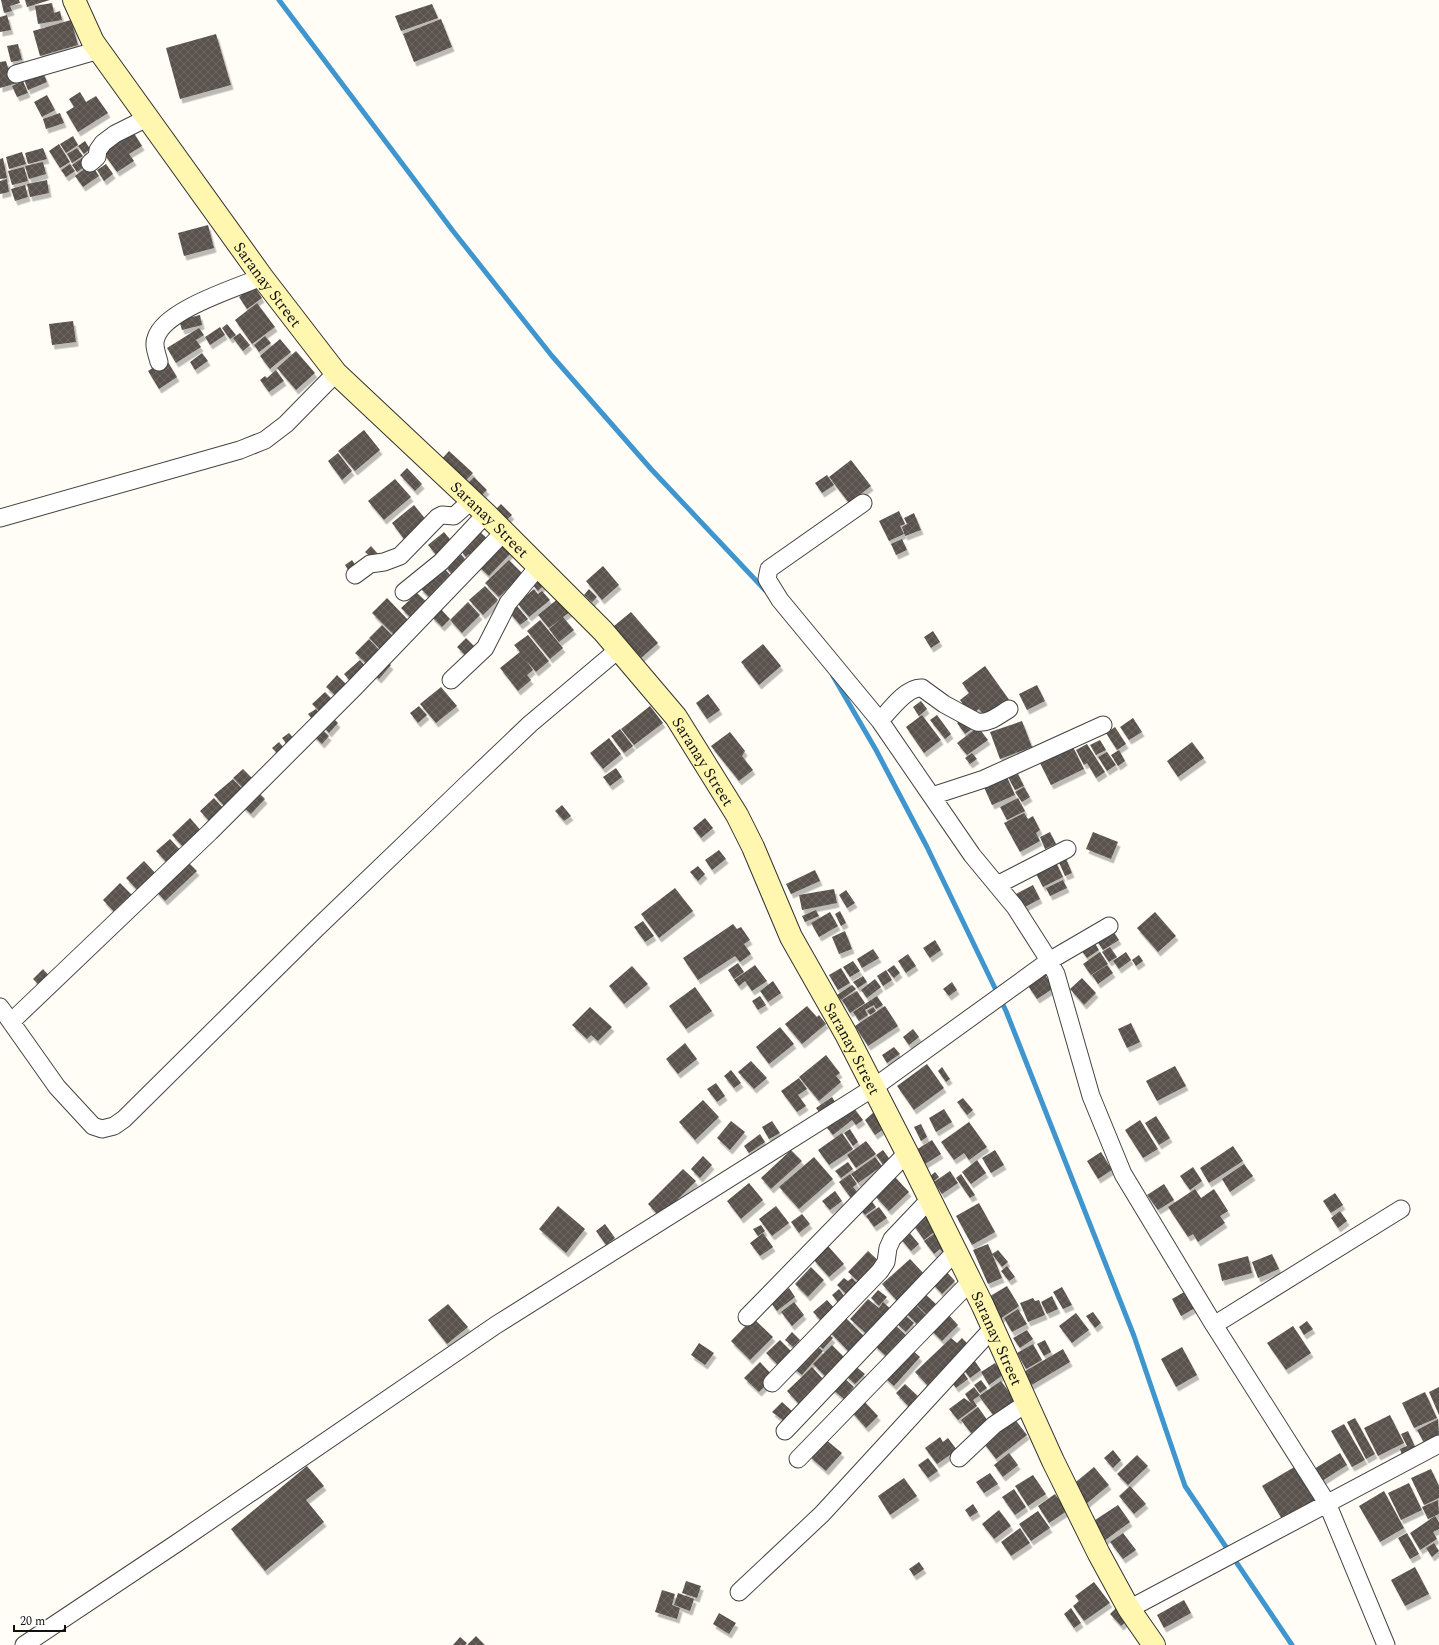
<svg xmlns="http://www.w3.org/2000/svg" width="1439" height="1645" font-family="Spectral,serif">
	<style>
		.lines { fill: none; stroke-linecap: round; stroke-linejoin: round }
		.stream { stroke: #3f96cf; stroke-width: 5 }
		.building { fill: url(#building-cross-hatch); filter: url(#shadow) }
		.street-casing { stroke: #444; stroke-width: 19 }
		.secondary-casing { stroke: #333; stroke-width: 24 }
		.street { stroke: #fff; stroke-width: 17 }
		.secondary { stroke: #fff6b0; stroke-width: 22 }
		.labels { text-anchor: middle; stroke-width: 4; stroke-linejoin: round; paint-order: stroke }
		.street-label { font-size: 16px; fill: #111; stroke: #fff }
	</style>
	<defs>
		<pattern id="building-cross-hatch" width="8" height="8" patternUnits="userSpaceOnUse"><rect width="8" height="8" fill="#5a524d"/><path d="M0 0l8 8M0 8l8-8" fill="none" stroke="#6d6662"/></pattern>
		<filter id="shadow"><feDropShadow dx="2.5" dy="4.5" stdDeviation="0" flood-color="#0004"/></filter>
	</defs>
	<rect width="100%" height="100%" fill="#fffdf5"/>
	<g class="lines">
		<!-- stream -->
		<path class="stream" d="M279,0L453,231L552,356L651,469L765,590
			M833,676L876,750L927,847L1006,1011L1134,1336L1185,1486L1292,1645"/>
	</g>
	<!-- building -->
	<path class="building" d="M1,0H19L20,3L10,6L12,11L4,13Z
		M25,0H50L27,7Z
		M52,3L54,13L60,11L62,20L38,24L35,6Z
		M432,4L438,18L401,31L395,16Z
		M7,15L11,30L0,32V17Z
		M441,19L452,47L414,62L403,34Z
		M71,20L78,45L40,56L33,31Z
		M216,34L231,85L180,99L166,48Z
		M18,44L22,60L11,62L7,46Z
		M6,61L8,68L12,67L17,83L0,88V62Z
		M42,70L47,82L28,90L23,77Z
		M23,81L28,93L17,97L12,86Z
		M80,92L86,102L96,96L108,113L78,132L66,112L74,107L69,99Z
		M47,95L55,110L42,117L34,102Z
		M60,113L64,123L46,129L43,119Z
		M132,130L142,146L129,154L134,161L117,172L102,151Z
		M73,136L78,145L66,153L60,144Z
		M85,141L90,149L84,154L78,146Z
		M59,144L70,162L60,168L49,151Z
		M43,148L47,159L28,164L25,153Z
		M77,148L83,156L72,163L67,154Z
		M22,152L26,164L9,169L6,157Z
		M3,158L7,178L0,179V159Z
		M82,158L87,165L77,172L72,165Z
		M43,162L46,174L29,179L25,166Z
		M70,164L75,171L66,177L61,170Z
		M91,164L99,176L83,187L75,176Z
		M106,164L113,174L104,181L97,170Z
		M24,167L28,181L12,185L8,171Z
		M7,179L9,192L0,194V181Z
		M47,180L49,193L30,197L27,184Z
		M25,185L28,197L15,201L11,189Z
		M208,225L214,248L184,256L178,233Z
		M254,286L262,298L247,309L239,297Z
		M257,303L275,327L252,344L235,320Z
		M200,315L202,325L182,330L179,320Z
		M73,321L76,342L52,345L49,324Z
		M227,324L236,335L230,339L222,328Z
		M220,327L225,335L210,345L205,337Z
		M199,328L204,335L196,340L201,347L176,363L167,348Z
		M240,333L250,345L243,351L233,338Z
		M265,336L271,343L259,352L254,345Z
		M280,339L291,352L270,369L260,356Z
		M296,351L315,373L296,390L277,368Z
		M202,353L208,361L195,370L190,362Z
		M166,359L177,377L159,389L148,371Z
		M276,370L284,381L269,392L260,380L265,376L267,378Z
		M364,430L380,450L355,471L338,451Z
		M449,451L473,473L463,483L440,461Z
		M338,453L352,471L342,480L328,461Z
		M851,460L871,486L849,503L829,477Z
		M407,468L422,484L415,491L400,475Z
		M827,475L834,485L822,493L815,483Z
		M474,477L487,490L479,498L466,485Z
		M395,479L411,497L384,520L368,501Z
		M501,504L512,515L504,522L493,512Z
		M414,505L427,521L404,539L392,523Z
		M899,511L905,524L900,526L904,534L889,541L879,521Z
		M914,513L921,530L905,536L902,527L907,524L904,518Z
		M479,531L491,542L474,559L469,554L466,557L460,550Z
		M444,532L454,544L438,557L428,545Z
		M902,539L907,550L896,555L891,544Z
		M499,541L511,553L489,576L476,564Z
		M371,546L379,555L374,560L365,552Z
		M459,552L470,565L455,578L444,565Z
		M352,560L358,569L350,573L345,565Z
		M509,560L523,574L499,597L485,583Z
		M442,566L453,578L432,600L420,588Z
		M603,566L619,585L602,600L586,581Z
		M538,577L545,584L538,591L532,584Z
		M485,586L498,600L483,615L469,600Z
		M534,589L538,594L542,591L550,600L529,617L517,603Z
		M589,589L597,597L592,602L584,595Z
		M417,593L429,604L413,620L401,608Z
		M387,598L411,623L396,637L372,613Z
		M559,598L570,612L563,617L574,630L559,642L549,629L562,618L549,628L538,615Z
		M468,602L480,615L462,633L450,620Z
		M517,606L528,619L520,625L509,612Z
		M439,607L450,619L442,627L431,616Z
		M631,612L658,643L641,658L614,626Z
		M540,620L563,648L550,659L527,631Z
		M382,625L394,637L381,650L369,638Z
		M933,631L940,642L931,648L924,637Z
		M528,635L549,661L536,672L526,660L533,670L527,675L531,680L518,691L500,668L520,652L514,645Z
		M466,638L474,646L465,655L457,647Z
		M369,639L383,654L370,667L355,653Z
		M763,644L781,666L759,685L741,662Z
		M384,659L391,665L379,679L372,673Z
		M360,660L366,667L351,682L344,674Z
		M985,666L1010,701L986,718L979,709L971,715L960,700L969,693L962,683Z
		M337,675L348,686L337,697L326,687Z
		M1037,685L1045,701L1027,710L1019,694Z
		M441,687L457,706L436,723L420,704Z
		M325,692L334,701L321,713L312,704Z
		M708,694L720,710L707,719L696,703Z
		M921,701L927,709L919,716L913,707Z
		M419,706L427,715L418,723L410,713Z
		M650,706L663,723L634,745L621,729Z
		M316,709L320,714L312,719L308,714Z
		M330,715L338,723L329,733L321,724Z
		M922,715L941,740L924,753L906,727Z
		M937,715L951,734L945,739L930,720Z
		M965,717L973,728L965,734L957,723Z
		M1133,718L1142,732L1129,740L1120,727Z
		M1022,721L1032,747L1000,759L990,732Z
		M320,727L329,736L322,744L312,734Z
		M978,727L988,740L967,755L957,743Z
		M1115,727L1126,744L1117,750L1106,733Z
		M620,729L633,746L624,753L611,736Z
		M730,732L745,751L742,756L753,770L739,781L711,746Z
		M289,733L295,740L288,746L282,738Z
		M609,738L621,754L603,769L590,753Z
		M1100,740L1106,750L1096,755L1090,745Z
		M279,742L285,749L278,754L272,748Z
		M1192,742L1204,758L1178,777L1167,761Z
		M1087,744L1105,772L1096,778L1087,763L1084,765L1076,750Z
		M1073,747L1084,769L1051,785L1040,763Z
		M1119,750L1125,761L1118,766L1111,755Z
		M1107,752L1116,765L1107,771L1098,757Z
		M972,753L977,759L970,764L965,758Z
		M616,768L622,777L610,786L603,777Z
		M243,769L255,781L245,790L233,778Z
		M1017,772L1024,786L1015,790L1008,777Z
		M1006,775L1015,795L992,805L983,785Z
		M233,779L245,792L227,809L214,795Z
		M1024,787L1030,797L1022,802L1015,792Z
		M256,790L265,799L251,814L241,805Z
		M214,798L225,810L211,823L200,811Z
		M1018,798L1025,811L1007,820L1000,807Z
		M562,805L571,816L564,821L555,811Z
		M1024,813L1028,819L1033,816L1040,830L1036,833L1040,841L1020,852L1004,823Z
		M190,818L203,833L185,849L172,835Z
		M705,818L713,828L701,838L693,828Z
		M1050,832L1056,844L1045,849L1040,837Z
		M1093,832L1118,842L1111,859L1086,849Z
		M170,839L183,853L169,865L156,851Z
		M719,850L726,859L712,870L705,860Z
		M1064,854L1072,873L1065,876L1057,858Z
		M1054,858L1063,877L1043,887L1033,868Z
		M186,860L197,871L165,901L154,889Z
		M144,861L158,876L140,893L126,878Z
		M698,866L705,874L698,881L690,872Z
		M815,870L820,881L791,894L786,884Z
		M1063,880L1067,888L1050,896L1046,888Z
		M120,883L136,899L118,916L103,900Z
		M1033,885L1040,899L1021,909L1014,895Z
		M675,888L693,911L659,938L641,914Z
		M834,889L837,903L802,910L799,895Z
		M846,890L855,903L847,908L839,895Z
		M816,910L819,916L805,922L802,916Z
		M840,911L846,923L841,926L835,914Z
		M830,912L838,926L819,937L811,923Z
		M1155,912L1176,936L1158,952L1137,928Z
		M643,921L654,936L645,942L634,927Z
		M733,924L737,929L741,927L750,940L744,944L751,954L740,962L735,956L698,980L683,958Z
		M1111,928L1119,940L1103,950L1095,938Z
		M845,931L852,949L839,954L832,937Z
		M1092,939L1099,950L1087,958L1079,947Z
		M935,940L941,950L930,958L923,948Z
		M1110,947L1117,957L1109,962L1102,952Z
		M873,949L879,958L862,968L857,959Z
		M1100,952L1108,964L1091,975L1083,964Z
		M1126,952L1131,960L1119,969L1113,961Z
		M908,954L916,966L906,973L898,961Z
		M1139,955L1143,961L1136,966L1132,960Z
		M853,961L860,971L850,977L843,967Z
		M738,963L744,972L734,979L728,970Z
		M755,965L767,981L752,991L745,981L739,986L734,980Z
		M894,965L900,973L894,978L887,970Z
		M1107,965L1113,973L1098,984L1092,975Z
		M632,966L648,984L624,1004L609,986Z
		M841,968L850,983L838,990L829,975Z
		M43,969L52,979L42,988L33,979Z
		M886,970L892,980L883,986L877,976Z
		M1045,975L1054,988L1037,999L1028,986Z
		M863,976L867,982L858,988L853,982Z
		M1082,978L1096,993L1084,1005L1070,989Z
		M875,979L881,987L867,998L861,990Z
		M773,981L781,993L768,1002L760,991Z
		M952,982L957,990L949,996L943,989Z
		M852,985L856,989L841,1000L837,995Z
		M695,987L712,1011L686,1029L669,1006Z
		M857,991L865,1003L850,1013L842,1000Z
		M760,996L766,1005L758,1010L752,1001Z
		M877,996L883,1005L876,1009L874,1005L865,1010L868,1015L859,1021L853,1012Z
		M807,1006L817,1017L819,1015L826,1024L802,1044L785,1024Z
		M885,1006L898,1026L868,1046L855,1026Z
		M590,1007L612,1027L598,1041L591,1035L587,1039L572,1025Z
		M873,1007L876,1011L870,1015L867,1011Z
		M1131,1023L1140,1042L1127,1048L1118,1029Z
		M780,1027L794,1044L769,1064L756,1047Z
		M913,1029L919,1037L909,1045L903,1037Z
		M685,1043L697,1059L678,1074L666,1059Z
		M894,1047L900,1054L887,1063L882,1055Z
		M826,1055L840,1073L836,1076L841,1082L819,1101L799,1077Z
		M751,1061L767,1078L754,1089L738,1072Z
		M927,1064L944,1088L914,1110L897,1086Z
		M1175,1066L1186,1086L1157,1101L1146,1081Z
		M942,1067L950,1079L946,1082L938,1071Z
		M731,1070L741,1083L734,1088L724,1076Z
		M799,1078L807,1089L798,1095L806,1106L797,1112L781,1091Z
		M716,1083L725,1096L717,1102L707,1089Z
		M832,1097L837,1105L822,1116L816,1108Z
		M963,1098L973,1110L967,1115L957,1102Z
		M703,1100L719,1117L695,1140L679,1122Z
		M854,1108L863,1120L856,1125L852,1120L833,1135L827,1128Z
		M944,1109L952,1122L936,1132L929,1118Z
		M874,1112L885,1128L875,1135L865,1120Z
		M1156,1116L1170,1138L1159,1145L1145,1123Z
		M1140,1120L1158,1149L1143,1158L1125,1130Z
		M731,1121L745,1132L730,1150L717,1138Z
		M772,1121L780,1133L769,1139L762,1127Z
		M969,1122L987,1147L969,1160L964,1153L954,1160L941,1142Z
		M921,1124L927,1137L921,1141L914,1127Z
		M850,1129L858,1142L853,1146L844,1133Z
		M842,1133L853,1149L829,1165L818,1150Z
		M760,1134L765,1142L749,1153L744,1146Z
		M932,1140L941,1154L925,1164L916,1150Z
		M866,1141L876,1154L856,1168L847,1155Z
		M1233,1146L1243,1161L1209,1183L1200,1168Z
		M791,1150L802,1161L771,1189L761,1178Z
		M883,1150L891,1161L884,1166L876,1155Z
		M995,1150L1004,1165L991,1173L982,1158Z
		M1101,1152L1112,1170L1098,1179L1087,1161Z
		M703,1156L712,1165L700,1178L691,1169Z
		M814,1157L833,1179L799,1209L779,1187Z
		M875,1157L882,1166L858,1183L851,1174Z
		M977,1160L986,1173L971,1184L962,1172Z
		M848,1162L853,1169L841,1178L835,1171Z
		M1244,1164L1253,1176L1230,1192L1222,1179Z
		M1193,1167L1202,1181L1190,1190L1180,1176Z
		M683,1169L696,1181L660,1217L648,1204Z
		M950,1171L958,1183L942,1194L934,1182Z
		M935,1172L939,1177L930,1184L927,1179Z
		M850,1174L857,1184L853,1187L858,1193L851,1198L839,1182Z
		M961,1174L975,1195L970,1198L956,1178Z
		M895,1177L909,1192L889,1211L875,1196Z
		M749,1183L763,1200L741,1219L727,1201Z
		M1164,1184L1174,1200L1158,1210L1147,1195Z
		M1195,1189L1201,1198L1214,1189L1228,1211L1220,1216L1225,1223L1198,1242L1193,1234L1188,1237L1168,1207Z
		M835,1191L842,1201L830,1210L822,1201Z
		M1335,1193L1343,1205L1331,1213L1323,1201Z
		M870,1199L876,1207L865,1215L859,1208Z
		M979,1203L995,1232L972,1245L956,1216Z
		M558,1206L585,1229L566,1253L539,1229Z
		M776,1206L789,1223L772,1236L759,1219Z
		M879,1207L887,1218L874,1227L866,1216Z
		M1340,1211L1347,1221L1338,1228L1331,1218Z
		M926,1213L938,1229L924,1240L912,1223Z
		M802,1214L810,1224L799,1233L791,1222Z
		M605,1224L615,1238L606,1245L596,1231Z
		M761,1225L765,1231L758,1236L753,1229Z
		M908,1231L919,1244L911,1251L900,1238Z
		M938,1231L947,1250L943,1253L940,1249L934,1254L924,1241Z
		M763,1233L773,1247L760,1256L750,1243Z
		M988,1244L1002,1278L988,1284L973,1250Z
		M828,1246L844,1264L829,1277L813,1259Z
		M998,1250L1008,1262L1002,1267L992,1254Z
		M868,1251L882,1264L862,1285L848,1272Z
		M1272,1254L1279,1269L1258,1278L1252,1262Z
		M1248,1256L1252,1273L1222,1281L1218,1264Z
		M910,1259L926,1276L898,1302L882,1284Z
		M1007,1266L1015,1277L1009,1281L1001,1271Z
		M811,1267L824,1280L808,1297L795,1284Z
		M944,1269L955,1281L942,1294L931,1282Z
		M844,1278L848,1281L852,1278L860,1286L849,1297L837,1285Z
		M1007,1286L1019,1306L1000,1319L987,1298Z
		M1062,1287L1072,1305L1063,1309L1053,1292Z
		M789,1288L795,1297L777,1311L771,1303Z
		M839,1289L848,1301L841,1306L832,1295Z
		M878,1290L887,1297L879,1306L871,1298Z
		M1186,1291L1195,1308L1181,1316L1172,1299Z
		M923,1292L936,1304L926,1314L914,1302Z
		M1052,1296L1058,1309L1047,1314L1041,1302Z
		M1033,1298L1035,1301L1039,1300L1045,1315L1028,1322L1020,1303Z
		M868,1299L879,1308L883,1302L894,1312L871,1338L850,1319Z
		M827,1300L837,1311L823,1323L813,1312Z
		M794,1302L804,1315L792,1326L781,1312Z
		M913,1302L926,1315L917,1324L904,1311Z
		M448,1304L468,1327L447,1344L428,1320Z
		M1018,1309L1027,1324L1012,1332L1004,1318Z
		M946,1312L958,1325L942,1341L929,1328Z
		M1093,1312L1101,1323L1095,1328L1086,1316Z
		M1076,1313L1089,1330L1072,1343L1059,1326Z
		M904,1314L914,1323L906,1332L896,1323Z
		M843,1315L865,1337L849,1352L828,1330Z
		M753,1318L773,1337L750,1360L731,1341Z
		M1307,1321L1313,1329L1304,1335L1299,1327Z
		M893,1323L907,1336L888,1358L874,1345Z
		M1293,1326L1311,1353L1286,1370L1267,1343Z
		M1027,1330L1033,1339L1020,1348L1013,1338Z
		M792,1332L800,1340L793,1347L785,1340Z
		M826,1332L833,1338L823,1349L816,1343Z
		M951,1338L957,1343L962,1338L971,1347L929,1387L915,1372Z
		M780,1340L794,1354L780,1367L766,1353Z
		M1045,1340L1051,1352L1044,1356L1037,1344Z
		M699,1343L714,1353L705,1365L691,1355Z
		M813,1343L823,1351L802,1375L792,1367Z
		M1033,1344L1042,1360L1026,1369L1017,1353Z
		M832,1345L844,1357L825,1376L813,1364Z
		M1182,1347L1197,1375L1176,1387L1161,1359Z
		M910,1348L920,1357L894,1386L884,1377Z
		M1063,1349L1070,1362L1030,1386L1022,1373Z
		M972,1357L981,1370L970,1378L961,1366Z
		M760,1362L774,1377L759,1392L744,1378Z
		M995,1363L1003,1375L989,1385L981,1372Z
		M854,1365L865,1374L855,1384L845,1375Z
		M812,1367L824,1380L799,1404L787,1391Z
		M961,1369L968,1379L956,1388L949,1378Z
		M842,1376L854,1387L844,1399L831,1388Z
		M981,1380L987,1388L980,1393L974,1385Z
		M1001,1381L1015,1400L994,1416L979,1396Z
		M905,1384L920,1398L910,1408L896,1393Z
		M974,1387L980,1395L973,1400L977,1406L958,1420L949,1409L964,1398L971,1403L965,1394Z
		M1439,1387V1415L1429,1392Z
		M1425,1392L1437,1418L1414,1428L1402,1403Z
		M862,1399L878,1416L866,1428L850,1410Z
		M782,1402L792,1411L784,1421L772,1412Z
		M978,1407L988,1421L971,1433L961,1420Z
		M1390,1415L1404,1443L1378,1456L1364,1428Z
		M1014,1418L1027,1435L996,1459L983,1442Z
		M1355,1418L1375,1454L1366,1459L1347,1422Z
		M1438,1419L1439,1436L1424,1443L1417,1430Z
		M1344,1424L1365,1460L1352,1467L1331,1431Z
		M1408,1431L1416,1449L1402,1455L1400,1449L1407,1446L1401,1434Z
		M940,1437L943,1442L948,1438L957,1450L937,1464L925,1448Z
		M825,1439L842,1453L826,1471L809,1456Z
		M1113,1450L1121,1460L1113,1468L1104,1458Z
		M1009,1453L1018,1465L1003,1477L994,1465Z
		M1340,1453L1347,1465L1322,1481L1314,1469Z
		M1137,1455L1148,1466L1128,1485L1117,1474Z
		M928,1458L938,1471L928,1478L918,1465Z
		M307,1466L324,1486L306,1500L324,1522L265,1571L231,1529Z
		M1296,1466L1316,1499L1282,1519L1262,1486Z
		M1094,1467L1109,1485L1086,1504L1071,1486Z
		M1431,1469L1439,1486V1498L1424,1505L1411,1478Z
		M990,1473L998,1484L984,1493L976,1482Z
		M1033,1475L1046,1494L1028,1506L1015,1486Z
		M904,1478L917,1496L890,1515L878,1496Z
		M1409,1483L1422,1510L1401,1520L1388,1493Z
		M1130,1486L1146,1504L1134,1514L1119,1496Z
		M1014,1489L1026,1507L1015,1515L1002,1497Z
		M1384,1491L1404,1528L1380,1542L1359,1506Z
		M1055,1494L1067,1511L1049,1523L1038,1506Z
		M1438,1500L1439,1514L1428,1519L1422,1507Z
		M973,1504L978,1512L970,1517L965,1510Z
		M1118,1505L1130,1522L1104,1541L1092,1522Z
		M999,1510L1011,1526L994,1539L982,1524Z
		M1038,1511L1050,1528L1031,1541L1019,1524Z
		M1435,1516L1439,1522V1529L1433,1532L1437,1539L1420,1550L1410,1533Z
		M1020,1528L1030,1543L1011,1556L1001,1542Z
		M1123,1533L1136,1550L1123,1559L1110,1542Z
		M1407,1533L1419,1554L1410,1559L1398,1538Z
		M1434,1543L1439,1551L1432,1557L1426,1548Z
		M919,1562L924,1569L914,1576L909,1569Z
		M1415,1567L1429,1594L1405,1606L1391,1580Z
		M686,1581L701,1586L697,1598L682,1593Z
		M1094,1582L1110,1603L1084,1621L1073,1606L1079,1601L1075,1596Z
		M662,1590L675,1594L672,1605L680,1608L677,1619L655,1612Z
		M678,1593L694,1599L690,1611L674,1605Z
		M1184,1600L1191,1613L1164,1628L1157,1615Z
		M1117,1607L1128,1620L1121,1626L1110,1614Z
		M1071,1608L1081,1623L1074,1628L1064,1614Z
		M719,1613L736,1623L729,1634L713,1624Z
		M476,1636L485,1645H467Z
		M460,1637L467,1643L465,1645H453Z"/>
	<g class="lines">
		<defs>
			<path id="street" d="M16,74L99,50
				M90,163L97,157L98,150L103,143L115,134L147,118
				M159,362C157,354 153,345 156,338C164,310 236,288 262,277
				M863,503L769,569L767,579L780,600L880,721L972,855L1015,907L1045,954L1056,974L1091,1096L1123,1174L1214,1325L1327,1503L1386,1645
				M0,518L240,450L265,440L286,424L336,373
				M355,575L370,564L384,562L400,556L438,517L442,515L454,516L471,501
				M404,592L441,562L486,514
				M451,680L485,648L508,603L538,567
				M880,721C889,711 907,686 922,688L944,704L977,722C989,724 999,715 1009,709
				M932,796L984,779L1103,725
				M997,885L1067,849
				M0,1007L11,1022L210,832L355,687L504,532
				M11,1022L57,1087L93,1126L102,1129L114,1126L124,1119L316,929L467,784L530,724L619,649
				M747,1317L907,1153
				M1214,1325L1401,1209
				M772,1383L880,1271L886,1262L888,1248L892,1239L930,1199
				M785,1431L956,1251
				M959,1458L994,1425L1027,1403
				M798,1459L970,1282
				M739,1592L822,1514L992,1329
				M1129,1609L1439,1444
				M24,1645L177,1543L496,1325L873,1088L1049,961L1109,926"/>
			<g id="secondary">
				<path id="s1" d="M74,0L93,42L262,277L336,373L486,514L603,631L676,717L737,815L753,847L791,937L846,1034L907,1153L983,1306L1053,1461L1099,1554L1129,1609L1154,1645"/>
			</g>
		</defs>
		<!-- street casing -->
		<use href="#street" class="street-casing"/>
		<!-- secondary casing -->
		<use href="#secondary" class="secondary-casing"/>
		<!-- street -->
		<use href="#street" class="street"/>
		<!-- secondary -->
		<use href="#secondary" class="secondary"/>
	</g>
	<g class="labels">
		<!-- street labels -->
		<g class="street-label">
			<text dy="6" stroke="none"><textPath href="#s1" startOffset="345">Saranay Street</textPath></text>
			<text dy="6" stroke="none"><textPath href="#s1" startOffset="669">Saranay Street</textPath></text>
			<text dy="6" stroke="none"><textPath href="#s1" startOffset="993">Saranay Street</textPath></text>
			<text dy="6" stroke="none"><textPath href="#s1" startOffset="1317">Saranay Street</textPath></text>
			<text dy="6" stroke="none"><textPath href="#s1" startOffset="1641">Saranay Street</textPath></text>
		</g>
	</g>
	<!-- scale -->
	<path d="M14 1625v6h51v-6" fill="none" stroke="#111111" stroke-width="2"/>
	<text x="20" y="1625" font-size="12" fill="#111111" stroke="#ffffff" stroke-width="3" paint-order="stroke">20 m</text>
</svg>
